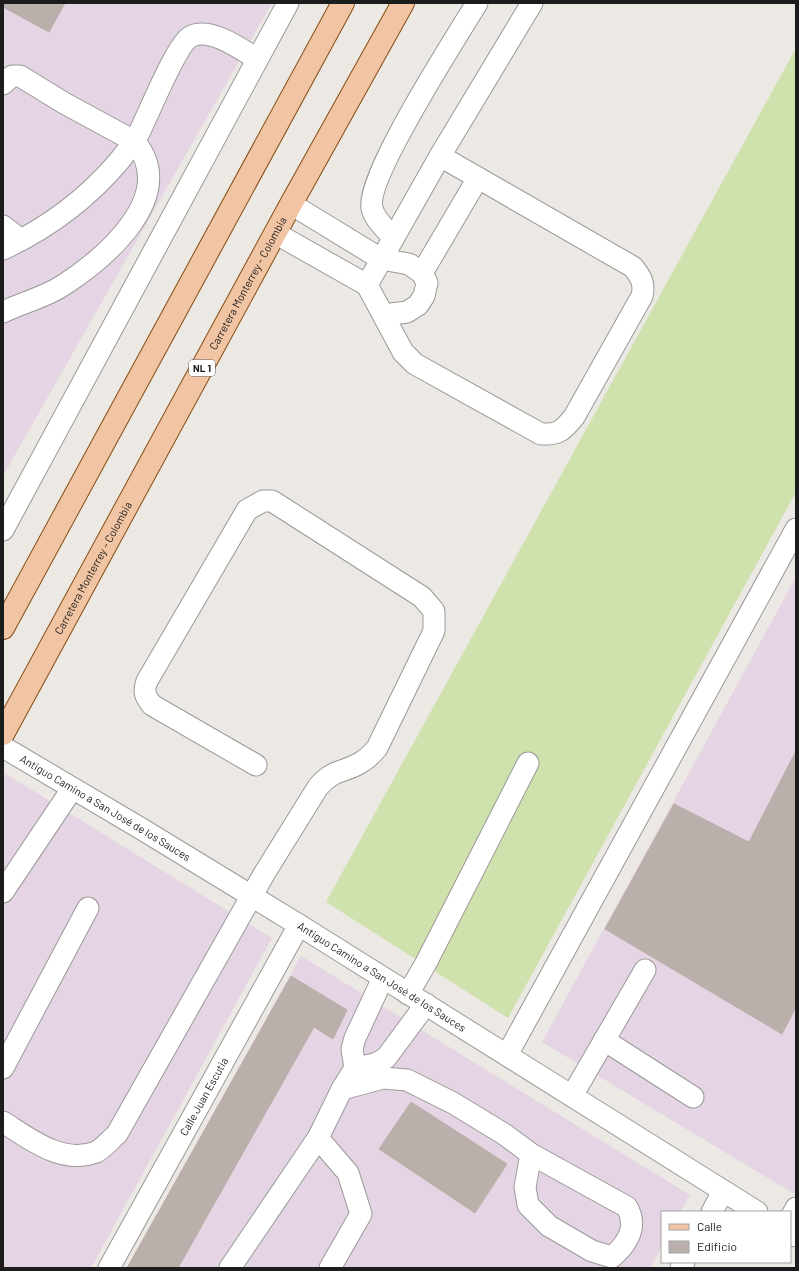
<svg xmlns="http://www.w3.org/2000/svg" width="799" height="1271" font-family="Barlow,sans-serif">
	<style>
		.industrial { fill: #e5d5e4 }
		.grass { fill: #cfe1ad }
		.building { fill: #b9b0ac; stroke: #bcada7 }
		.lines { fill: none; stroke-linecap: round; stroke-linejoin: round }
		.minor-casing { stroke: #999; stroke-width: 23 }
		.major-casing { stroke: #844c10; stroke-width: 24 }
		.minor { stroke: #fff; stroke-width: 21 }
		.major { stroke: #f1c4a3; stroke-width: 22 }
		.labels { text-anchor: middle; stroke-width: 3.5; stroke-linejoin: round; paint-order: stroke }
		.shield { fill: #fff; stroke: #606060; stroke-width: 1 }
		.shield-label { font-size: 10px; font-weight: bold; fill: #1c1c1c }
		.street-label { font-size: 11px; fill: #1c1c1c; stroke: #fff }
	</style>
	<rect width="100%" height="100%" fill="#ece8e3"/>
	<!-- industrial -->
	<path class="industrial" d="M3,3H272L3,476Z
		M796,577V1195L542,1042Z
		M6,774L272,938L91,1268H3V779Z
		M301,956L690,1195L680,1212H662V1246L650,1268H127Z"/>
	<!-- grass -->
	<path class="grass" d="M796,48V492L508,1018L326,902Z"/>
	<!-- building -->
	<path class="building" d="M3,3H65L49,32L3,7Z
		M796,751V866L749,842Z
		M674,804L796,866V1007L782,1034L605,929Z
		M291,976L347,1010L333,1039L314,1027L178,1268H127Z
		M411,1102L507,1164L475,1213L379,1149Z"/>
	<g class="lines">
		<defs>
			<g id="minor">
				<path d="M3,84L12,76H20L64,103L134,141C181,195 104,259 62,286C45,297 22,303 3,312"/>
				<path d="M440,156L532,3"/>
				<path d="M291,204L381,259L409,264L422,273L427,283L424,296L418,305L407,312L384,315"/>
				<path d="M3,226L21,240"/>
				<path d="M275,233L367,285L403,352L415,364L541,434C559,435 563,430 574,417L642,296C645,283 641,277 633,267L440,156L367,285"/>
				<path d="M393,238C386,229 374,219 372,208C365,178 457,36 477,3"/>
				<path d="M3,249C48,228 88,198 120,160C125,153 131,147 135,141C146,121 175,46 190,37C209,26 241,49 257,59"/>
				<path d="M422,273L478,178"/>
				<path d="M3,530L288,3"/>
				<path id="s1" d="M3,747L140,828L299,925L757,1212"/>
				<path d="M3,892L72,789"/>
				<path d="M408,994L426,963L528,763"/>
				<path d="M604,1040L693,1097"/>
				<path d="M507,1055L796,529"/>
				<path d="M3,1068L88,908"/>
				<path d="M355,1068L375,1064L386,1058L426,1004"/>
				<path d="M342,1089L383,1078L407,1080L453,1103L504,1134L531,1154L627,1207C638,1227 628,1243 612,1257L592,1251L549,1226L528,1205L525,1187L531,1154"/>
				<path d="M572,1096L645,970"/>
				<path d="M3,1122C30,1139 62,1165 96,1152C103,1149 111,1139 117,1134L264,874L318,787C333,769 343,773 360,763C367,759 372,754 377,748L434,631V611L422,597L272,501H263L247,510L147,681C143,692 145,696 152,705L256,765"/>
				<path d="M318,1138L348,1173L361,1214L330,1268"/>
				<path d="M712,1212L723,1191"/>
				<path d="M790,1219L796,1208"/>
				<path d="M790,1232L796,1236"/>
				<path id="s2" d="M109,1268L299,925"/>
				<path d="M230,1268L318,1138L342,1089L355,1068L352,1049L355,1038L383,978"/>
				<path d="M681,1268L684,1262"/>
			</g>
			<g id="major">
				<path d="M3,628L343,3"/>
				<path id="s3" d="M3,734L291,204L403,3"/>
			</g>
		</defs>
		<!-- minor casing -->
		<use href="#minor" class="minor-casing"/>
		<!-- major casing -->
		<use href="#major" class="major-casing"/>
		<!-- minor -->
		<use href="#minor" class="minor"/>
		<!-- major -->
		<use href="#major" class="major"/>
	</g>
	<g class="labels">
		<!-- shield labels -->
		<rect class="shield" x="189" y="360" width="26" height="16" rx="3"/>
		<g class="shield-label">
			<text x="202" y="372">NL 1</text>
		</g>
		<!-- street labels -->
		<g class="street-label">
			<text dy="4" stroke="none"><textPath href="#s3" startOffset="513">Carretera Monterrey - Colombia</textPath></text>
			<text dy="4" stroke="none"><textPath href="#s3" startOffset="189">Carretera Monterrey - Colombia</textPath></text>
			<text dy="4" stroke="none"><textPath href="#s1" startOffset="119">Antiguo Camino a San José de los Sauces</textPath></text>
			<text dy="4" stroke="none"><textPath href="#s1" startOffset="443">Antiguo Camino a San José de los Sauces</textPath></text>
			<text dy="4" stroke="none"><textPath href="#s2" startOffset="196">Calle Juan Escutia</textPath></text>
		</g>
	</g>
	<!-- border -->
	<rect width="799" height="1271" fill="none" stroke="#1c1c1c" stroke-width="8"/>
	<!-- legend -->
	<rect x="661" y="1211" width="130" height="52" fill="#ffffff" stroke="#a4a4a4"/>
	<rect x="669" y="1224" width="20" height="6" fill="#f1c4a3" stroke="#a4a4a4"/>
	<text x="697" y="1231" font-size="12" fill="#1c1c1c">Calle</text>
	<rect x="669" y="1241" width="20" height="12" fill="#b9b0ac" stroke="#a4a4a4"/>
	<text x="697" y="1251" font-size="12" fill="#1c1c1c">Edificio</text>
</svg>
